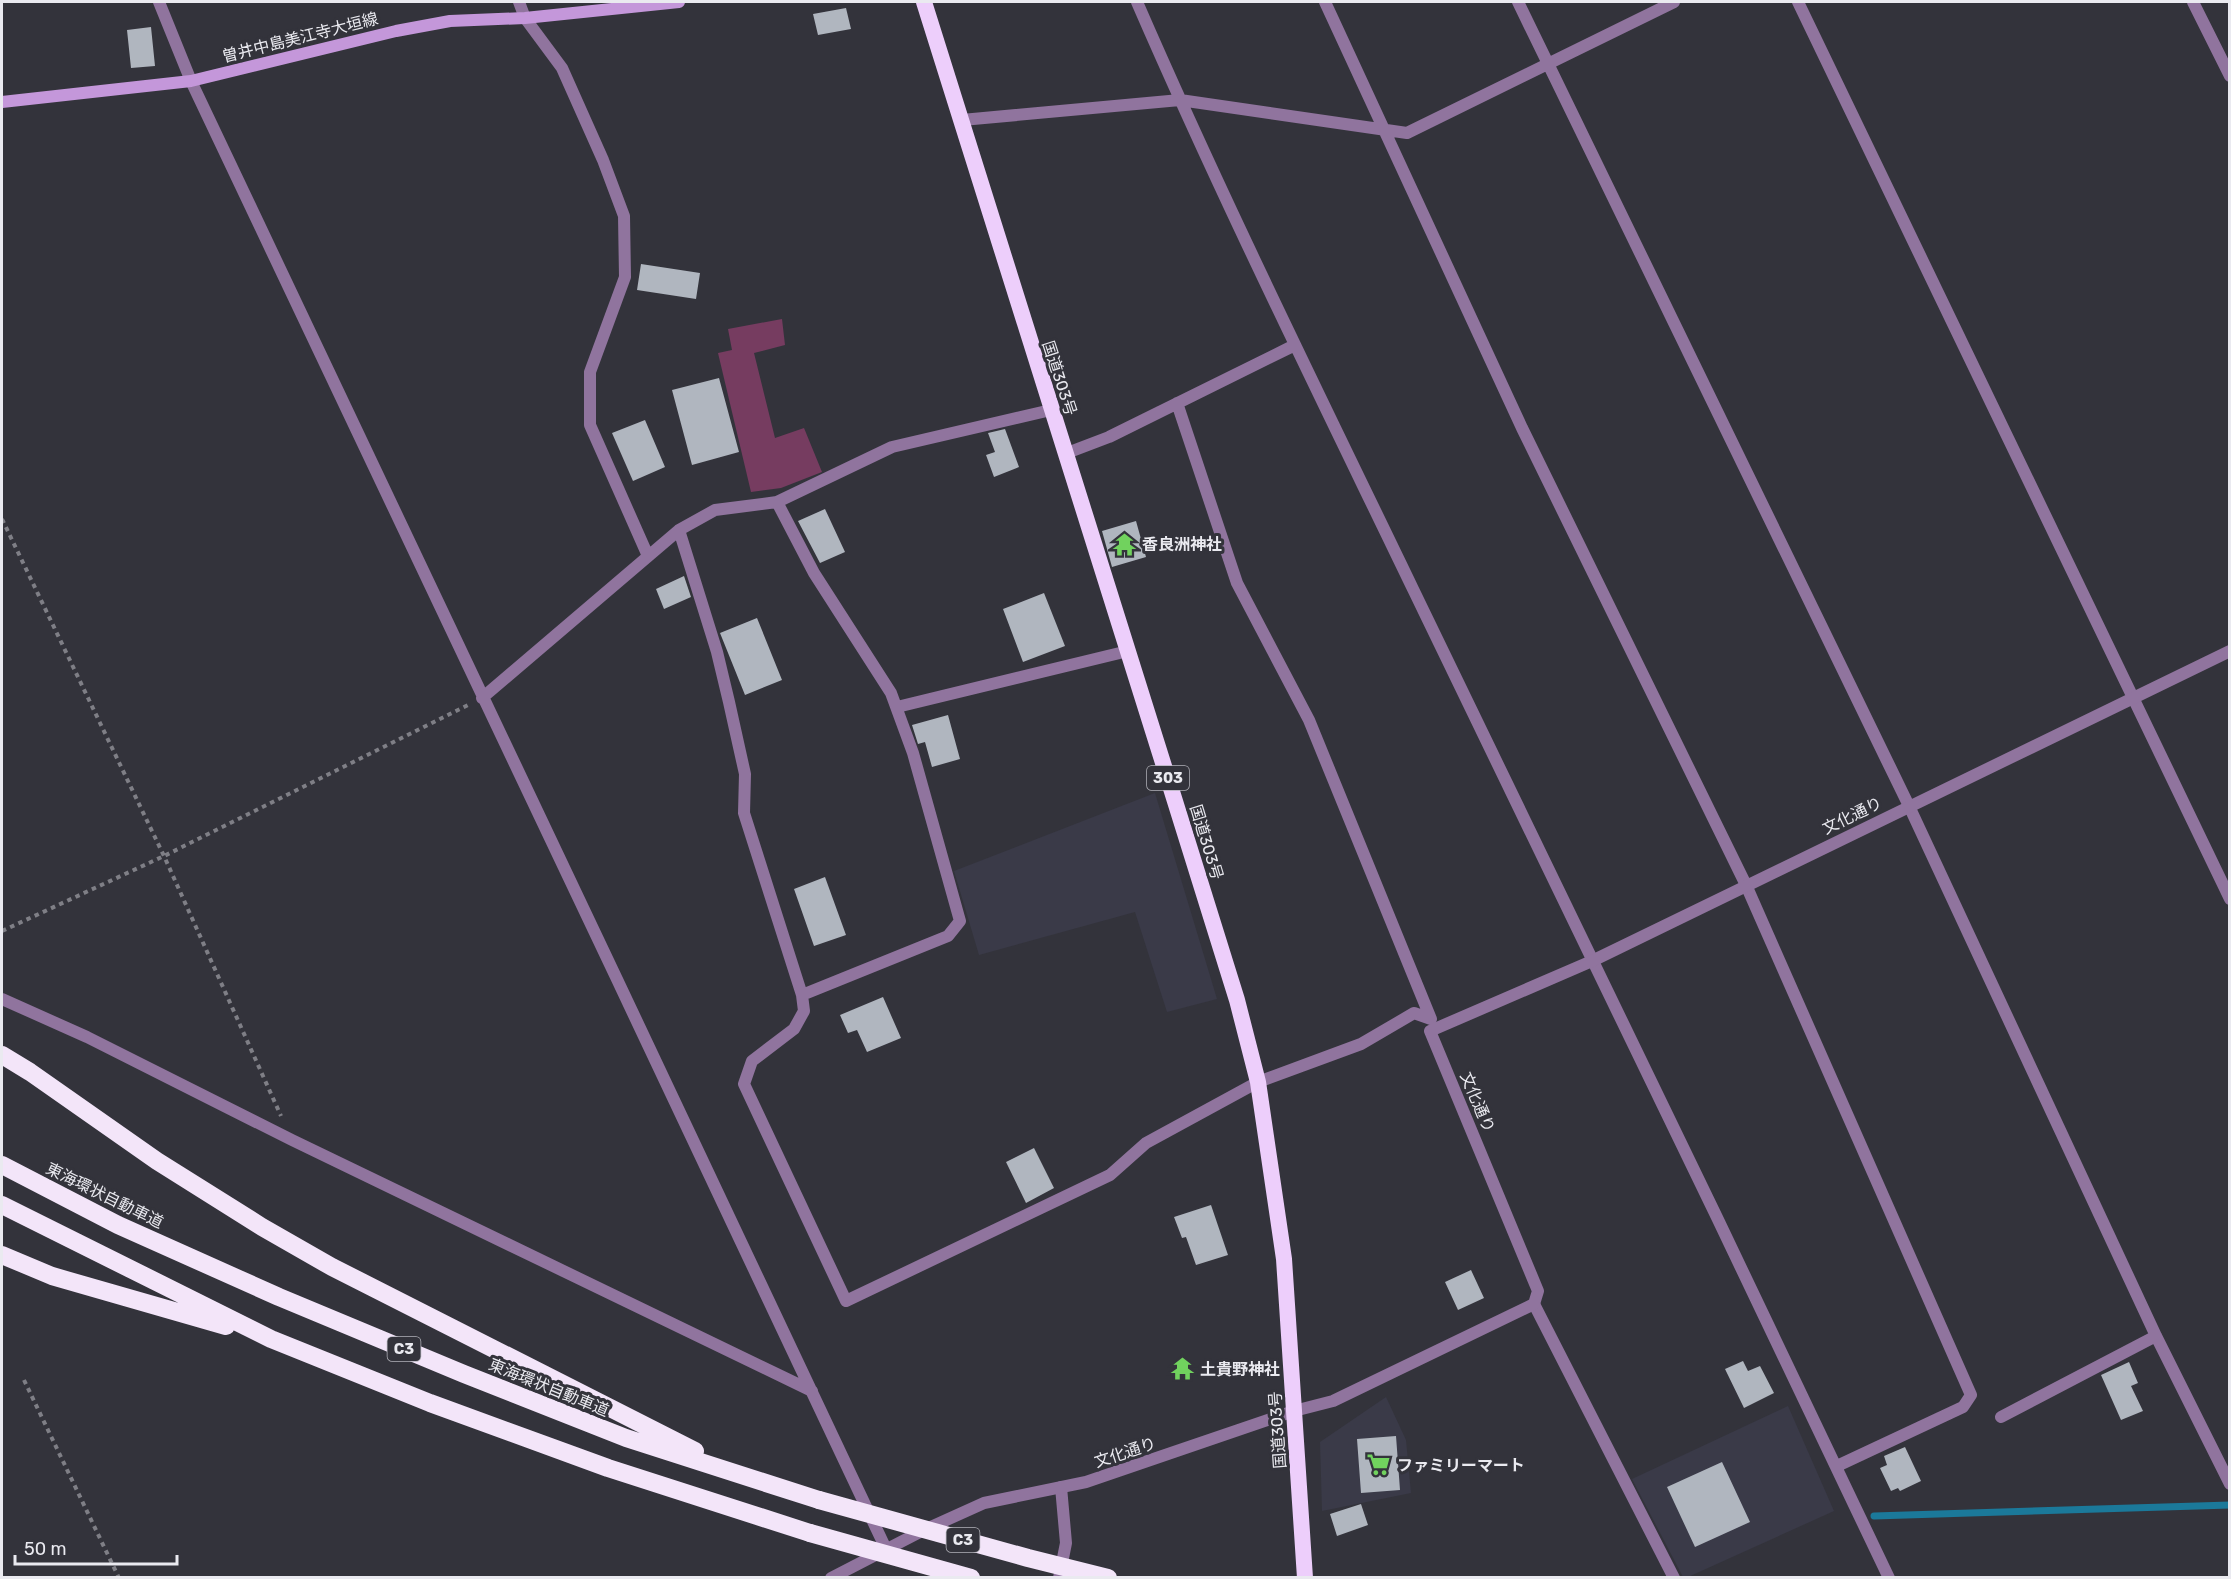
<svg xmlns="http://www.w3.org/2000/svg" width="2231" height="1579" font-family="Rubik,'Noto Sans JP',sans-serif">
	<style>
		.built { fill: #3a3a48 }
		.green { fill: #763c60 }
		.lines { fill: none; stroke-linecap: round; stroke-linejoin: round }
		.stream { stroke: #1b799a; stroke-width: 7 }
		.building { fill: #b0b6bf }
		.path { stroke: #7f7f86; stroke-width: 4; stroke-dasharray: 4.5 4.5; stroke-linecap: butt }
		.minor { stroke: #90749e; stroke-width: 12 }
		.tertiary { stroke: #90749e; stroke-width: 12 }
		.secondary { stroke: #c497da; stroke-width: 12 }
		.trunk { stroke: #edcefb; stroke-width: 16 }
		.motorway { stroke: #f3e5f9; stroke-width: 18 }
		.motorway-bridge { stroke: #f3e5f9; stroke-width: 18 }
		.labels { text-anchor: middle; stroke-width: 6; stroke-linejoin: round; paint-order: stroke }
		.shield { fill: #33333b; stroke: #b3b3ba; stroke-width: 1.5 }
		.shield-label { font-size: 15px; font-weight: bold; fill: #eaeaf0 }
		.street-label { font-size: 16px; fill: #eaeaf0; stroke: #33333b }
		.poi-label { font-size: 16px; font-weight: bold; fill: #eaeaf0; stroke: #33333b; text-anchor: start }
	</style>
	<rect width="100%" height="100%" fill="#33333b"/>
	<!-- built -->
	<path class="built" d="M1155,793L1217,999L1167,1012L1135,912L979,955L954,871Z
		M1386,1397L1406,1440L1411,1493L1322,1511L1320,1442Z
		M1788,1406L1834,1511L1688,1577H1683L1632,1479Z"/>
	<!-- green -->
	<path class="green" d="M782,319L785,345L754,353L775,438L804,428L822,472L781,488L751,492L718,353L732,350L728,329Z"/>
	<g class="lines">
		<!-- stream -->
		<path class="stream" d="M1874,1516L2230,1505"/>
	</g>
	<!-- building -->
	<path class="building" d="M846,8L851,29L818,35L813,14Z
		M151,27L155,66L131,68L127,30Z
		M641,264L700,273L696,299L637,290Z
		M719,378L739,452L692,465L672,390Z
		M645,420L665,467L633,481L612,433Z
		M1005,429L1019,467L994,477L986,455L995,452L988,433Z
		M825,509L845,552L820,563L798,521Z
		M1136,521L1146,557L1112,567L1102,531Z
		M684,576L691,597L664,609L656,589Z
		M1044,593L1065,646L1023,662L1003,609Z
		M757,618L782,680L745,695L720,633Z
		M948,715L960,759L932,767L925,742L918,744L912,725Z
		M825,877L846,935L814,946L794,889Z
		M883,997L901,1038L867,1052L857,1030L848,1033L840,1015Z
		M1034,1148L1054,1188L1026,1203L1006,1162Z
		M1211,1205L1228,1255L1196,1265L1186,1237L1182,1238L1174,1217Z
		M1471,1270L1484,1298L1458,1310L1445,1282Z
		M1743,1361L1748,1371L1760,1366L1774,1393L1744,1408L1725,1369Z
		M2129,1362L2138,1383L2131,1386L2143,1411L2121,1420L2101,1375Z
		M1396,1436L1400,1490L1361,1493L1357,1439Z
		M1905,1447L1921,1481L1900,1491L1898,1488L1891,1491L1880,1468L1887,1465L1884,1456Z
		M1722,1462L1750,1522L1695,1547L1667,1487Z
		M1361,1504L1368,1525L1337,1536L1330,1514Z"/>
	<g class="lines">
		<!-- path -->
		<path class="path" d="M2,519L164,856L281,1116
			M2,931L164,856L468,705
			M24,1380L119,1578"/>
		<!-- minor -->
		<path class="minor" d="M159,2L191,81C422,570 656,1059 886,1549
			M519,2L525,18L562,68L603,160L624,216L625,277L590,372V425L648,556
			M1137,2C1223,200 1319,394 1413,589C1572,919 1733,1247 1889,1578
			M1325,2L1522,428L1746,885L1971,1395L1963,1407L1837,1466
			M1518,2L1909,806L2156,1336L2230,1484
			M1798,2L2230,899
			M2193,2L2230,76
			M962,120L1180,100L1407,133L1674,2
			M1067,453L1109,437L1295,345
			M777,502L814,573L891,693L913,753L960,921L948,936L802,995
			M679,530L717,652L729,702L745,774L744,813L802,995L804,1011L794,1029L752,1061L744,1084L846,1301L1110,1175L1146,1143L1258,1082L1361,1044L1414,1013L1431,1019L1309,720L1237,583L1177,403
			M482,698L679,530L715,510L777,502L892,447L1051,410
			M897,707L1128,651
			M2,999L87,1037L292,1140L812,1391
			M1534,1304L1674,1578
			M2001,1417L2156,1336
			M1059,1578L1066,1543L1061,1487"/>
		<!-- tertiary -->
		<path class="tertiary" d="M831,1578L922,1531L984,1503L1086,1482L1294,1411L1333,1401L1534,1304L1538,1291L1430,1031L1592,961L2230,651"/>
		<!-- secondary -->
		<path class="secondary" d="M2,102L191,81L396,31L450,21L525,18L679,2"/>
		<!-- trunk -->
		<path class="trunk" d="M924,2L1169,782L1237,1000L1258,1082L1284,1259L1305,1578"/>
		<!-- motorway -->
		<path class="motorway" d="M2,1055L30,1072L157,1161L262,1227L332,1267L695,1451
			M2,1165L118,1225L279,1297L464,1374L626,1438L819,1500
			M2,1205L271,1339L430,1403L608,1468L810,1533
			M2,1255L52,1276L226,1326"/>
		<!-- motorway-bridge -->
		<path class="motorway-bridge" d="M819,1500L1028,1558L1108,1578
			M810,1533L971,1578"/>
	</g>
	<!-- icons -->
	<defs>
		<symbol id="temple-bare" viewBox="-9 -9 18 18"><path d="M0-6L5-2H3V0L6.5 2.5H4V6H1.5V3h-3V6H-4V2.5H-6.5L-3 0V-2H-5Z" fill="#71d25e" stroke="#33333b" stroke-width="2.5" paint-order="stroke"/></symbol>
		<symbol id="supermarket-bare" viewBox="-9 -9 18 18"><path d="M-6-5.5h2.5l.6 2H6L4.5 2H-2.5L-4.4-4H-6ZM-1.5 3.2a1.3 1.3 0 1 0 .1 0ZM3 3.2a1.3 1.3 0 1 0 .1 0Z" fill="#71d25e" stroke="#33333b" stroke-width="2.5" paint-order="stroke"/></symbol>
	</defs>
	<g fill-rule="evenodd">
		<use href="#temple-bare" x="1108" y="528" width="33" height="33"/>
		<use href="#temple-bare" x="1166" y="1352" width="33" height="33"/>
		<use href="#supermarket-bare" x="1362" y="1448" width="33" height="33"/>
	</g>
	<g class="labels">
		<!-- shield labels -->
		<g class="shield">
			<rect x="1147" y="766" width="42" height="24" rx="4.5"/>
			<rect x="387.5" y="1337" width="33" height="24" rx="4.5"/>
			<rect x="946.5" y="1528" width="33" height="24" rx="4.5"/>
		</g>
		<g class="shield-label">
			<text x="1168" y="783">303</text>
			<text x="404" y="1354">C3</text>
			<text x="963" y="1545">C3</text>
		</g>
		<!-- street labels -->
		<g class="street-label">
			<text transform="translate(300 37) rotate(-14)" y="6">曽井中島美江寺大垣線</text>
			<text transform="translate(1060 378) rotate(72)" y="6">国道303号</text>
			<text transform="translate(1852 815) rotate(-26)" y="6">文化通り</text>
			<text transform="translate(1207 842) rotate(73)" y="6">国道303号</text>
			<text transform="translate(1478 1102) rotate(67)" y="6">文化通り</text>
			<text transform="translate(105 1195) rotate(26)" y="6">東海環状自動車道</text>
			<text transform="translate(549 1387) rotate(22)" y="6">東海環状自動車道</text>
			<text transform="translate(1277 1430) rotate(-94)" y="6">国道303号</text>
			<text transform="translate(1125 1452) rotate(-18)" y="6">文化通り</text>
		</g>
		<!-- poi labels -->
		<g class="poi-label">
			<text x="1142" y="550">香良洲神社</text>
			<text x="1200" y="1375">土貴野神社</text>
			<text x="1397" y="1471">ファミリーマート</text>
		</g>
	</g>
	<!-- border -->
	<rect width="2231" height="1579" fill="none" stroke="#eaeaf0" stroke-width="6"/>
	<!-- scale -->
	<path d="M15 1555v9h162v-9" fill="none" stroke="#eaeaf0" stroke-width="3"/>
	<text x="24" y="1555" font-size="18" fill="#eaeaf0" stroke="#33333b" stroke-width="4.5" paint-order="stroke">50 m</text>
</svg>
